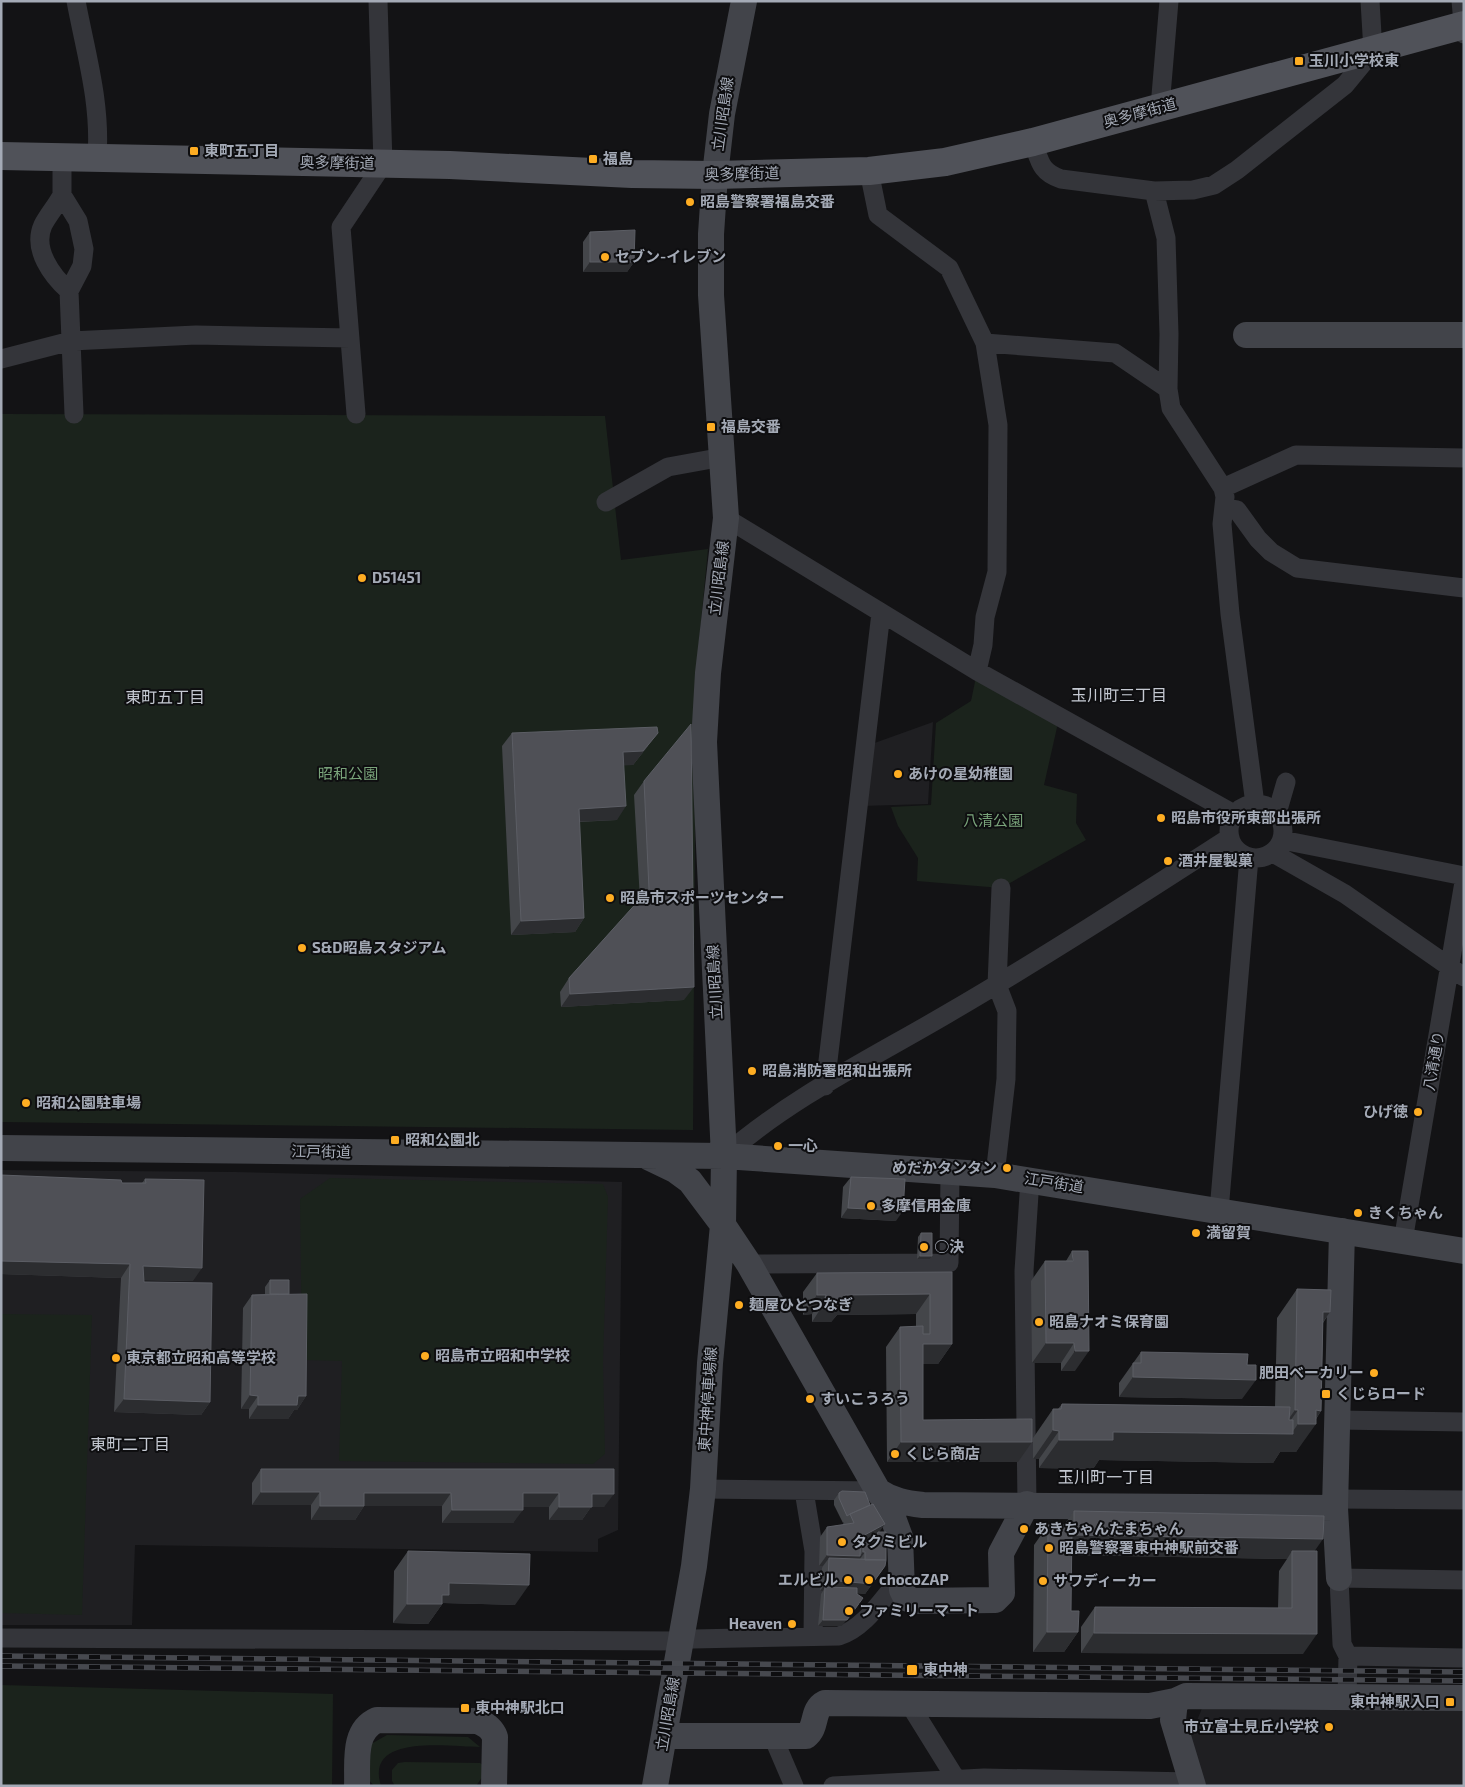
<svg xmlns="http://www.w3.org/2000/svg" width="1465" height="1787" font-family="'Exo 2','Noto Sans JP',sans-serif">
	<style>
		.built { fill: #1f1f22 }
		.green { fill: #1b231c }
		.lines { fill: none; stroke-linecap: round; stroke-linejoin: round }
		.street { stroke: #34353a; stroke-width: 19 }
		.secondary { stroke: #42444a; stroke-width: 26 }
		.primary { stroke: #505259; stroke-width: 28 }
		.rail-casing { stroke: #47494f; stroke-width: 5.5 }
		.rail { stroke: #0e0e10; stroke-width: 4; stroke-dasharray: 11; stroke-linecap: butt }
		.wall { fill: #44464a }
		.shaded-wall { fill: #2c2d30 }
		.building { fill: #4f5056; stroke: #5c5e65 }
		.poi-dot { fill: #fead22; stroke: #0e0e10; stroke-width: 2 }
		.labels { text-anchor: middle; stroke-width: 4; stroke-linejoin: round; paint-order: stroke }
		.poi-label { font-size: 15px; font-weight: bold; fill: #a4aab6; stroke: #0e0e10; text-anchor: start }
		.street-label { font-size: 15px; fill: #a4aab6; stroke: #0e0e10 }
		.park-label { font-size: 15px; fill: #79a37a; stroke: #0e0e10 }
		.neighbourhood-label { font-size: 16px; fill: #c5c9d2; stroke: #0e0e10 }
	</style>
	<rect width="100%" height="100%" fill="#131315"/>
	<!-- built -->
	<path class="built" d="M933,722L928,804L861,806L869,745Z
		M1,1170L234,1172L622,1182L618,1530L598,1539V1552L135,1545L132,1625H1Z
		M1203,1706L1464,1708V1786H1200L1186,1747Z"/>
	<!-- green -->
	<path class="green" d="M1,414L605,416L621,560L708,549L696,673L693,1130L1,1122Z
		M976,677L1058,723L1044,785L1077,794L1076,823L1086,840L1001,888L917,881L918,858L898,826L891,807L931,805L936,723L971,701Z
		M330,1178L603,1184L608,1197L603,1363L605,1454L593,1464L339,1461L342,1361L302,1360L300,1199Z
		M1,1314L92,1315L82,1615L1,1613Z
		M1,1685L333,1694L332,1786H1Z
		M387,1735L468,1737L480,1747C450,1747 364,1733 381,1786H374L368,1779L371,1744Z
		M405,1762L480,1763L483,1765V1776L476,1786H395L392,1781V1770L398,1763Z"/>
	<g class="lines">
		<!-- street -->
		<path class="street" d="M76,1C86,54 101,103 97,157
			M1461,1L1464,34
			M1160,107L1169,1
			M1033,142C1040,161 1040,172 1061,179L1154,191L1193,190L1214,185L1237,170L1345,85L1373,51L1370,1
			M62,157V195L78,221L84,249L82,266L69,291L74,414
			M869,171L878,215L949,268L985,343L998,425L997,572L985,617L983,645L977,671
			M1154,191L1166,238L1169,334L1168,389L1171,408L1223,488L1225,497L1222,524L1230,614L1255,804
			M62,195C57,205 48,215 43,225C32,249 52,276 69,291
			M985,343L1115,353L1168,389
			M1,359L71,341L196,335L350,338
			M356,414L341,227L383,164L378,1
			M1223,488L1296,455L1464,458
			M606,502L668,467L723,457
			M1224,508L1237,510L1258,539L1271,552L1297,568L1464,588
			M726,518L977,671L1234,814
			M1229 831a27 27 0 1 1 54 0a27 27 0 1 1-54 0Z
			M1277,813L1286,782
			M1282,840L1464,876
			M1273,853L1345,894L1464,977
			M825,1086L881,613
			M724,1156C790,1098 872,1058 947,1014C1043,958 1136,898 1229,838
			M995,1175L1006,1079L1007,1011L997,985L1001,888
			M1219,1211L1249,858
			M1403,1241L1464,882
			M749,1264L949,1263L950,1172
			M1338,1420L1464,1422
			M703,1489L878,1491
			M804,1491L814,1551L813,1635
			M1336,1499L1464,1500
			M1027,1504L1024,1271L1030,1179
			M1,1638L681,1641L693,1639L839,1636C865,1628 882,1599 900,1579
			M1348,1656L1464,1658
			M1347,1697L1348,1656L1342,1644L1339,1578L1464,1580
			M912,1704L915,1713L956,1779
			M773,1737L794,1786
			M833,1786L984,1778L1192,1782"/>
		<!-- secondary -->
		<path class="secondary" d="M1246,335H1464
			M1,1148L724,1156L995,1175L1464,1251
			M648,1157L675,1170L690,1181L723,1225L749,1264L878,1491C893,1501 906,1503 923,1505L1335,1508
			M878,1491L889,1507L900,1537L902,1590L906,1598L914,1601L995,1600L1002,1593L1001,1553L1027,1504
			M1339,1578L1335,1508L1342,1231
			M1175,1701L1173,1720L1193,1786
			M664,1736H806C818,1727 811,1710 825,1703L1150,1706L1175,1701L1186,1696L1464,1698
			M357,1786C358,1763 352,1731 377,1720L478,1721C487,1725 492,1729 495,1737L494,1786
			M655,1786L694,1566L703,1489L710,1363L723,1225L724,1156L704,742L708,673L726,518L711,295V234L715,175L722,114L744,1"/>
		<!-- primary -->
		<path class="primary" d="M1,156L450,165L632,174L715,175L869,171L945,162L1033,142L1464,25"/>
		<defs>
			<path id="rail" d="M1,1656L1464,1672
				M1,1666L1464,1681"/>
		</defs>
		<!-- rail casing -->
		<use href="#rail" class="rail-casing"/>
		<!-- rail -->
		<use href="#rail" class="rail"/>
	</g>
	<!-- wall -->
	<path class="wall" d="M590,232L634,262L627,272H583V242Z
		M512,733L648,746L633,765H624L617,820L579,822L584,918L575,932L511,935L502,746Z
		M644,781L684,1000L561,1007L560,992L569,978L640,900L634,795Z
		M1,1175L122,1183H142L145,1179L193,1281L144,1280V1282L210,1402L201,1415L114,1412L121,1278L1,1274Z
		M851,1177L896,1221L841,1218L843,1187Z
		M921,1233L932,1256L930,1259H917L918,1237Z
		M1072,1251L1075,1371H1061V1363H1032L1031,1281L1045,1261H1066Z
		M952,1272V1344L938,1364H923V1420L1018,1462H887L886,1347L900,1327H916V1314L837,1315L831,1322H812V1314L803,1315V1292L817,1273Z
		M270,1280L289,1294L306,1396L297,1410H294L288,1419H249V1409H241L243,1308L252,1295L265,1294V1287Z
		M1297,1289L1330,1312L1323,1323L1321,1411L1296,1452H1280L1273,1463L1099,1460L1093,1469L1039,1468V1459H1033V1438L1053,1409H1058L1062,1404L1275,1407L1277,1318Z
		M1141,1352L1242,1399L1119,1397V1383Z
		M261,1469H614L604,1507H591L582,1520H549V1507H523L513,1523H442V1506H364L355,1520H311V1505H252V1483Z
		M839,1493L879,1532L885,1566L865,1594L857,1593L842,1626H818L821,1594L823,1591H820L822,1568L823,1566H819L820,1537L827,1527L843,1525V1524L844,1522L843,1523L834,1505V1500Z
		M1074,1511L1315,1551L1303,1654L1081,1653V1627L1095,1607L1278,1608L1279,1571L1287,1559L1071,1555V1611L1078,1632L1064,1652H1033L1034,1545L1048,1525H1064Z
		M408,1551L515,1605L443,1603L428,1624L393,1623L394,1571Z"/>
	<!-- shaded-wall -->
	<path class="shaded-wall" d="M590,262H634L627,272H583Z
		M658,733L648,746L633,765L614,766L623,752Z
		M626,806L617,820L569,822L579,809Z
		M584,918L575,932L511,935L521,921Z
		M694,987L684,1000L561,1007L570,994Z
		M848,1208L903,1211L896,1221L841,1218Z
		M920,1256H932L930,1259H917Z
		M1,1261L130,1264L121,1278L1,1274Z
		M143,1266L202,1268L193,1281L133,1280Z
		M930,1294L916,1314L837,1315L831,1322H812L825,1302L845,1295Z
		M817,1295H826L812,1314L803,1315Z
		M1323,1312H1330L1310,1340Z
		M1046,1343H1074L1061,1363H1032Z
		M923,1344H952L938,1364H909Z
		M1075,1351H1089L1075,1371H1061Z
		M1133,1377L1256,1380L1242,1399L1119,1397Z
		M250,1395L258,1396L249,1409H241Z
		M298,1396H306L297,1410H294L288,1419H249L258,1405Z
		M124,1399L210,1402L201,1415L114,1412Z
		M1295,1410H1298L1281,1434H1291L1298,1424L1316,1410L1321,1411L1312,1424H1316L1296,1452H1280L1273,1463L1099,1460L1093,1469L1039,1468L1059,1440L1113,1432L1278,1434Z
		M1053,1430L1059,1431L1039,1459H1033Z
		M901,1442H1032L1018,1462H887Z
		M261,1492H320L311,1505H252Z
		M364,1493H451L442,1506H355Z
		M523,1493H559L549,1507H513Z
		M592,1494H614L604,1507H591L582,1520H549L559,1507Z
		M320,1506H364L355,1520H311Z
		M452,1510H523L513,1523H442Z
		M885,1524L878,1534L871,1538V1536L869,1539L863,1542V1540L861,1543L854,1548L861,1537Z
		M1074,1535L1323,1539L1309,1559L1292,1551L1287,1559L1060,1555Z
		M863,1552H865L860,1559H858L853,1566L829,1558L823,1566H819L827,1555L860,1556Z
		M885,1566L865,1594L825,1591V1587L823,1591H820L828,1580Z
		M449,1583L529,1585L515,1605L443,1603L428,1624L393,1623L407,1604Z
		M863,1598L842,1626H818L823,1620Z
		M1047,1632H1078L1064,1652H1033Z
		M1094,1633L1317,1634L1303,1654L1081,1653Z"/>
	<!-- building -->
	<path class="building" d="M635,230L634,262H590V232Z
		M691,724L694,987L570,994L569,978L649,889L644,781Z
		M657,727L658,733L643,751L623,752L626,806L579,809L584,918L521,921L512,733Z
		M1,1175L121,1180L122,1183H146L145,1179L204,1180L202,1268L143,1266L144,1282L212,1283L210,1402L124,1399L130,1264L1,1261Z
		M851,1177L905,1179L903,1211L848,1208Z
		M921,1233H932V1256H920Z
		M1072,1251H1088L1089,1351H1075L1074,1343H1046L1045,1261H1073Z
		M952,1272V1344H923V1420L1032,1419V1442H901L900,1327L923,1326V1334H930V1294L845,1295V1302H825L826,1295H817V1273Z
		M270,1280H289V1294H270Z
		M1297,1289L1331,1290L1330,1312H1323L1321,1411L1316,1410V1424H1298V1410H1295Z
		M307,1294L306,1396H298L297,1405H258V1396L250,1395L252,1295Z
		M1141,1352L1248,1354L1247,1365H1256V1380L1133,1377V1363H1141Z
		M1062,1404L1290,1407L1289,1420H1293V1434L1113,1432V1440H1059V1431L1053,1430V1409H1061Z
		M261,1469H614V1494H592V1507H559V1493H523V1510H452L451,1493H364V1506H320V1492H261Z
		M842,1491L865,1492L870,1505L850,1514L847,1516L839,1498V1493Z
		M873,1504L885,1524L861,1537L860,1556L827,1555V1527L854,1523L850,1514Z
		M1074,1511L1324,1516L1323,1539L1074,1535Z
		M1048,1525H1072L1071,1611H1079L1078,1632H1047Z
		M878,1532H886V1560H865V1552H863V1540H870L871,1536L876,1537Z
		M408,1551L530,1554L529,1585L449,1583V1595H442V1604H407Z
		M1292,1551H1317V1634L1094,1633L1095,1607L1292,1608Z
		M829,1558L886,1560L885,1566L872,1584L828,1580Z
		M825,1587L857,1588V1594L863,1598L847,1620H823Z"/>
	<!-- markers -->
	<g class="poi-dot">
		<rect x="1294" y="56" width="10" height="10" rx="2.5"/>
		<rect x="189" y="146" width="10" height="10" rx="2.5"/>
		<rect x="588" y="154" width="10" height="10" rx="2.5"/>
		<circle cx="690" cy="202" r="5"/>
		<circle cx="605" cy="257" r="5"/>
		<rect x="706" y="422" width="10" height="10" rx="2.5"/>
		<circle cx="362" cy="578" r="5"/>
		<circle cx="898" cy="774" r="5"/>
		<circle cx="1161" cy="818" r="5"/>
		<circle cx="1168" cy="861" r="5"/>
		<circle cx="610" cy="898" r="5"/>
		<circle cx="302" cy="948" r="5"/>
		<circle cx="752" cy="1071" r="5"/>
		<circle cx="26" cy="1103" r="5"/>
		<circle cx="1418" cy="1112" r="5"/>
		<rect x="390" y="1135" width="10" height="10" rx="2.5"/>
		<circle cx="778" cy="1146" r="5"/>
		<circle cx="1007" cy="1168" r="5"/>
		<circle cx="871" cy="1206" r="5"/>
		<circle cx="1358" cy="1213" r="5"/>
		<circle cx="1196" cy="1233" r="5"/>
		<circle cx="924" cy="1247" r="5"/>
		<circle cx="739" cy="1305" r="5"/>
		<circle cx="1039" cy="1322" r="5"/>
		<circle cx="425" cy="1356" r="5"/>
		<circle cx="116" cy="1358" r="5"/>
		<circle cx="1374" cy="1373" r="5"/>
		<rect x="1321" y="1389" width="10" height="10" rx="2.5"/>
		<circle cx="810" cy="1399" r="5"/>
		<circle cx="895" cy="1454" r="5"/>
		<circle cx="1024" cy="1529" r="5"/>
		<circle cx="842" cy="1542" r="5"/>
		<circle cx="1049" cy="1548" r="5"/>
		<circle cx="848" cy="1580" r="5"/>
		<circle cx="869" cy="1580" r="5"/>
		<circle cx="1043" cy="1581" r="5"/>
		<circle cx="849" cy="1611" r="5"/>
		<circle cx="792" cy="1624" r="5"/>
		<rect x="906" y="1664" width="12" height="12" rx="2.5"/>
		<rect x="1445" y="1697" width="10" height="10" rx="2.5"/>
		<rect x="460" y="1703" width="10" height="10" rx="2.5"/>
		<circle cx="1329" cy="1727" r="5"/>
	</g>
	<g class="labels">
		<!-- poi labels -->
		<g class="poi-label">
			<text x="1309" y="66">玉川小学校東</text>
			<text x="204" y="156">東町五丁目</text>
			<text x="603" y="164">福島</text>
			<text x="700" y="207">昭島警察署福島交番</text>
			<text x="615" y="262">セブン-イレブン</text>
			<text x="721" y="432">福島交番</text>
			<text x="372" y="583">D51451</text>
			<text x="908" y="779">あけの星幼稚園</text>
			<text x="1171" y="823">昭島市役所東部出張所</text>
			<text x="1178" y="866">酒井屋製菓</text>
			<text x="620" y="903">昭島市スポーツセンター</text>
			<text x="312" y="953">S&amp;D昭島スタジアム</text>
			<text x="762" y="1076">昭島消防署昭和出張所</text>
			<text x="36" y="1108">昭和公園駐車場</text>
			<text x="1408" y="1117" text-anchor="end">ひげ徳</text>
			<text x="405" y="1145">昭和公園北</text>
			<text x="788" y="1151">一心</text>
			<text x="997" y="1173" text-anchor="end">めだかタンタン</text>
			<text x="881" y="1211">多摩信用金庫</text>
			<text x="1368" y="1218">きくちゃん</text>
			<text x="1206" y="1238">満留賀</text>
			<text x="934" y="1252">○決</text>
			<text x="749" y="1310">麺屋ひとつなぎ</text>
			<text x="1049" y="1327">昭島ナオミ保育園</text>
			<text x="435" y="1361">昭島市立昭和中学校</text>
			<text x="126" y="1363">東京都立昭和高等学校</text>
			<text x="1364" y="1378" text-anchor="end">肥田ベーカリー</text>
			<text x="1336" y="1399">くじらロード</text>
			<text x="820" y="1404">すいこうろう</text>
			<text x="905" y="1459">くじら商店</text>
			<text x="1034" y="1534">あきちゃんたまちゃん</text>
			<text x="852" y="1547">タクミビル</text>
			<text x="1059" y="1553">昭島警察署東中神駅前交番</text>
			<text x="838" y="1585" text-anchor="end">エルビル</text>
			<text x="879" y="1585">chocoZAP</text>
			<text x="1053" y="1586">サワディーカー</text>
			<text x="859" y="1616">ファミリーマート</text>
			<text x="782" y="1629" text-anchor="end">Heaven</text>
			<text x="923" y="1675">東中神</text>
			<text x="1440" y="1707" text-anchor="end">東中神駅入口</text>
			<text x="475" y="1713">東中神駅北口</text>
			<text x="1319" y="1732" text-anchor="end">市立富士見丘小学校</text>
		</g>
		<!-- street labels -->
		<g class="street-label">
			<text transform="translate(1140 113) rotate(-15)" y="5">奥多摩街道</text>
			<text transform="translate(723 114) rotate(-82)" y="5">立川昭島線</text>
			<text transform="translate(337 163) rotate(1)" y="5">奥多摩街道</text>
			<text transform="translate(742 174) rotate(-1)" y="5">奥多摩街道</text>
			<text transform="translate(719 578) rotate(-83)" y="5">立川昭島線</text>
			<text transform="translate(715 982) rotate(-93)" y="5">立川昭島線</text>
			<text transform="translate(1434 1061) rotate(-80)" y="5">八清通り</text>
			<text transform="translate(321 1152) rotate(1)" y="5">江戸街道</text>
			<text transform="translate(1054 1183) rotate(9)" y="5">江戸街道</text>
			<text transform="translate(708 1399) rotate(-86)" y="5">東中神停車場線</text>
			<text transform="translate(668 1714) rotate(-80)" y="5">立川昭島線</text>
		</g>
		<!-- park labels -->
		<g class="park-label">
			<text x="348" y="779">昭和公園</text>
			<text x="993" y="826">八清公園</text>
		</g>
		<!-- neighbourhood labels -->
		<g class="neighbourhood-label">
			<text x="1119" y="701">玉川町三丁目</text>
			<text x="165" y="703">東町五丁目</text>
			<text x="130" y="1450">東町二丁目</text>
			<text x="1106" y="1483">玉川町一丁目</text>
		</g>
	</g>
	<!-- border -->
	<rect width="1465" height="1787" fill="none" stroke="#a4aab6" stroke-width="5"/>
</svg>
